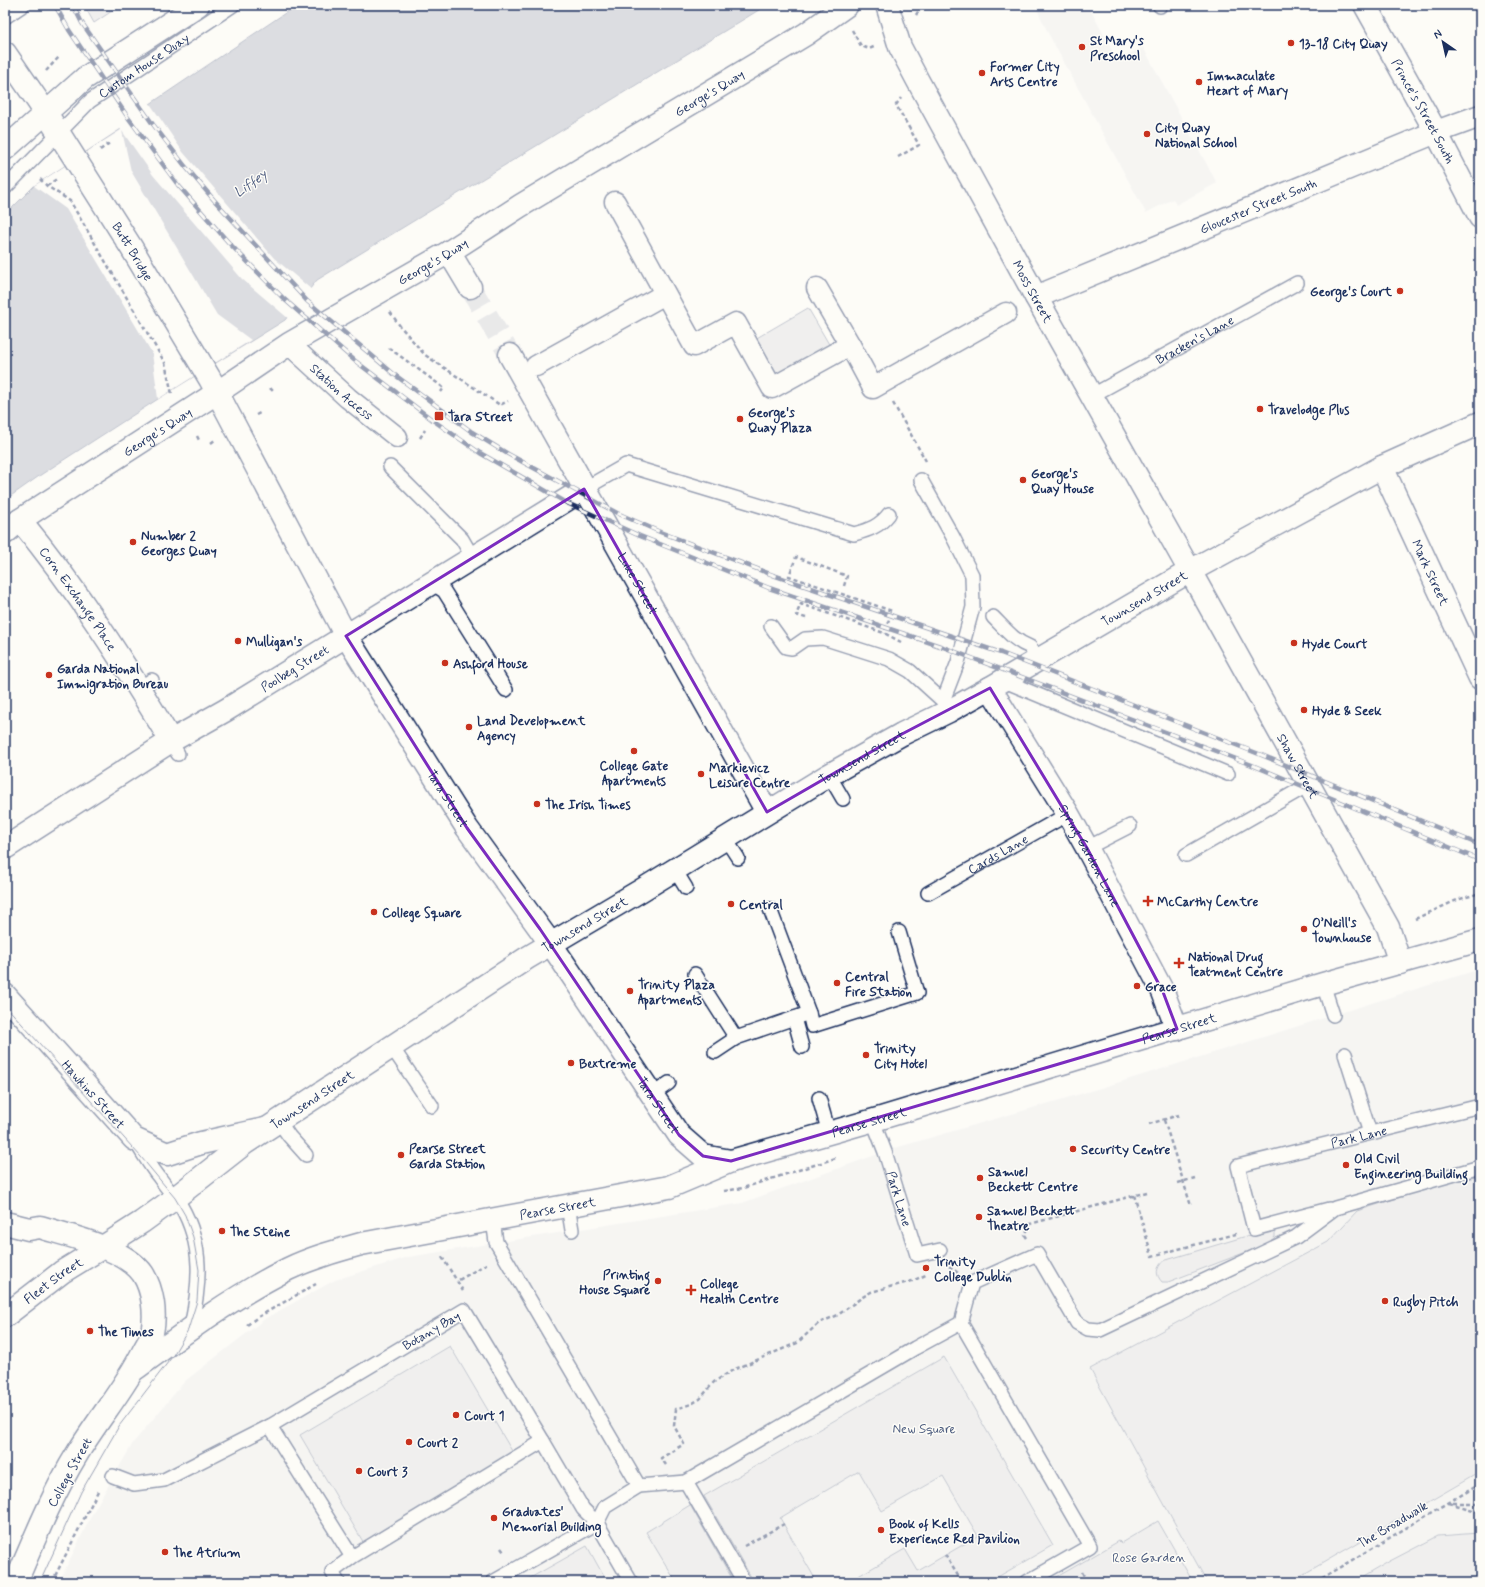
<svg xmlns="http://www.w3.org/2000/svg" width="1485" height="1587" font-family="Mynerve,sans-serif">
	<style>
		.built { fill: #edeeec }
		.green { fill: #e0e1e3; stroke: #7e88a0 }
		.water { fill: #b3b8c5; stroke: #76819c }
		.pier { fill: #fdfcf7 }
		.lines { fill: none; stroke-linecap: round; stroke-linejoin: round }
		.minor-tunnel { stroke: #d0d3d8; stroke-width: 22; stroke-dasharray: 22 11; stroke-linecap: butt }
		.service-casing { stroke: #1b2f5e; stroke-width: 16 }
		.pedestrian-casing { stroke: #1b2f5e; stroke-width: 23 }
		.minor-casing { stroke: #1b2f5e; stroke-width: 25 }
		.tertiary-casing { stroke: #1b2f5e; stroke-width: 25 }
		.secondary-casing { stroke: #1b2f5e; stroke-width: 25 }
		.path { stroke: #1b2f5e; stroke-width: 2.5; stroke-dasharray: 4 3; stroke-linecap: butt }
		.service { stroke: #fdfcf7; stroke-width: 13 }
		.pedestrian { stroke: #fdfcf7; stroke-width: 20 }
		.minor { stroke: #fdfcf7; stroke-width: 22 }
		.tertiary { stroke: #fdfcf7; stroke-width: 22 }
		.secondary { stroke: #fdfcf7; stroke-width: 22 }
		.tram { stroke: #1b2f5e; stroke-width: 1 }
		.rail-casing { stroke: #1b2f5e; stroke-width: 4.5 }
		.rail { stroke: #fdfcf7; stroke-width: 3; stroke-dasharray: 9; stroke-linecap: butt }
		.marked { fill: none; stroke: #7b2cbf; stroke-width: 3; stroke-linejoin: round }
		.poi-dot { fill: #c8321e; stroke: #fdfcf7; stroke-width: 1.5 }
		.labels { text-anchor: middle; stroke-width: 3; stroke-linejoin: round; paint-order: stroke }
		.poi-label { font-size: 13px; font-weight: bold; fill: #1b2f5e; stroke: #fdfcf7; text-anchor: start }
		.street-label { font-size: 13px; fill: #1b2f5e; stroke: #fdfcf7 }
		.park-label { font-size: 13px; fill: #4c5c7f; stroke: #fdfcf7 }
		.water-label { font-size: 14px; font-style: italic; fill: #49587d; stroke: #fdfcf7 }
	</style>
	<rect width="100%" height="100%" fill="#fdfcf7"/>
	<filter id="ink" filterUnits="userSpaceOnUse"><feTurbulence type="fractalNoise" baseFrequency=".025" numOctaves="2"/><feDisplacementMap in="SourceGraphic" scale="8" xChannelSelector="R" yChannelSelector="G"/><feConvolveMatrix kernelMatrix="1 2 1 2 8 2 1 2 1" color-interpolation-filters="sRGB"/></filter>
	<g filter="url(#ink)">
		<!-- built -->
		<path class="built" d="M1035,5H1088L1117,60L1143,47L1217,183L1176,205L1173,199L1146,213L1048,33Z
			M1480,969V1582H59L93,1512L133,1443L185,1381L266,1318L335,1280L408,1257L742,1203L895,1148L1104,1087Z"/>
		<!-- green -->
		<path class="green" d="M84,5H121L94,23Z
			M808,308L830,346L776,377L755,339Z
			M1480,1176V1472L1290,1582H1207L1090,1369L1328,1242L1357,1211L1435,1186Z
			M1270,1229L1275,1231V1237L1267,1244L1168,1282H1162C1155,1274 1156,1269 1163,1261Z
			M450,1346L515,1456L365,1545L300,1435Z
			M944,1357L1053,1545L989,1582H848L905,1549L918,1571L978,1536L943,1476L882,1511L859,1471L780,1518L817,1582H754L704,1496Z
			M690,1505L734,1582H676L646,1532Z
			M1158,1521L1193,1582H1057L1055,1578L1119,1541L1121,1543Z
			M1480,1533V1582H1354L1390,1561L1438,1536Z
			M587,1546L607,1582H523Z"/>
		<!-- water -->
		<path class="water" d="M297,5H767L317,280L285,320L158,399L42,474L5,500V215L34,186L121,129L150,104Z"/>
		<!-- pier -->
		<path class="pier" d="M149,102L183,152L274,258L312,290L289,319L242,279L153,175L122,131L131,171L217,315L251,340L158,399L152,353L66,209L34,186L121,130L120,128Z"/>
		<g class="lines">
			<!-- minor-tunnel -->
			<path class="minor-tunnel" d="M470,287L510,355"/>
			<defs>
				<g id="service">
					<path d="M1159,5L1160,6"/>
					<path d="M5,17L23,5"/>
					<path id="s1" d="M5,188L90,101L233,5"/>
					<path id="s2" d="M1091,396L1297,283"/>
					<path d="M390,467L462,539L473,558"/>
					<path d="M921,480L953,537L972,575L973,607L958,662L943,701"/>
					<path d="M584,489L626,465L854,534C869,530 880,526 889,514"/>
					<path d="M432,583L444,591L506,690"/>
					<path d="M993,617C1005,629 1014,641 1030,647L1038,660"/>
					<path d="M771,626L786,647L792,648L805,639L823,638L889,659L910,671L943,701L946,707"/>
					<path d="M1002,680L1228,774"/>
					<path d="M140,688L152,680"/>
					<path d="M171,741L178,754"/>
					<path d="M829,775L843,799"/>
					<path d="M725,838L738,858"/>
					<path d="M1087,848L1130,826"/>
					<path d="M1186,855L1308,785"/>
					<path d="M675,870L686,888"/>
					<path id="s3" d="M928,893L1068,814"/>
					<path d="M695,974L736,1038L809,1013L770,909"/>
					<path d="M1323,984L1333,1015"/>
					<path d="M809,1013L812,1026L917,993L899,932"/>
					<path d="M794,1018L802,1047"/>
					<path d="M391,1046L432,1106"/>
					<path d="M715,1052L736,1038"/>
					<path d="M1345,1054L1370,1133"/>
					<path d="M652,1095L669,1083"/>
					<path d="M819,1098L829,1133"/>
					<path d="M278,1120L289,1136L306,1155"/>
					<path id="s4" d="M873,1121L885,1152L917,1255L940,1250"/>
					<path d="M135,1141C143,1153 150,1166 159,1177C166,1187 174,1196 181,1206C204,1246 200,1284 191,1327"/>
					<path d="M568,1206L572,1230"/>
					<path id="s5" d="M1329,1209L1254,1229L1238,1166L1480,1106"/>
					<path d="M493,1220L496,1242L639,1486"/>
					<path d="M961,1323L972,1283L1037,1254L1077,1323L1088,1329L1100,1330L1296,1237L1335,1208L1480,1167"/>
					<path d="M961,1323L1090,1546L1027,1582"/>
					<path d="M543,1441L583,1509L597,1523L631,1582"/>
					<path d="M113,1476L134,1484L164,1480L270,1426"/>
					<path d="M686,1482L744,1582"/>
					<path d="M597,1523L605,1507L639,1486L686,1482L915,1348L961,1323"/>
					<path d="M338,1582L332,1572L352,1557L543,1441L464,1310L270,1426L352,1557"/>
					<path d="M493,1582L597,1523"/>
				</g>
				<g id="pedestrian">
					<path d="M615,202L694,346L736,323L772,388L850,345L873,388L1006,313"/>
					<path d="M817,288L850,345"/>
					<path id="s6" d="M289,344L348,398L397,437"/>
					<path d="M536,366L665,294"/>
				</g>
				<g id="minor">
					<path id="s7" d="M1365,5L1436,132L1480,217"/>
					<path d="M449,252L470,287"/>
					<path id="s8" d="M1036,297L1436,132L1480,116"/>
					<path id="s9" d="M510,355L767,812"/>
					<path id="s10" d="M1382,467L1480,678"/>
					<path id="s11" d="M20,520C77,589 125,664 171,741"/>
					<path id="s12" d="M990,688L1068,814L1087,848L1163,992L1177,1029"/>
					<path id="s13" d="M5,848L171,741L226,710L584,489"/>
					<path id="s14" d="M5,995L134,1139L167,1154L201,1143L265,1129"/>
					<path id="s15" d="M5,1316L62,1272L103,1247"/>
				</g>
				<g id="tertiary">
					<path id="s16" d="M103,1247L142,1222L175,1198L245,1143L527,958L640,891L829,775L902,734L949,711L990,688L1190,571L1388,927L1400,963"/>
				</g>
				<g id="secondary">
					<path id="s17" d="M887,5L900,47L918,81L1036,297L1190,571L1382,467L1480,423"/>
					<path id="s18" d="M5,53L46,113L131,247L210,379L346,636L467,828L551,944L679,1135L703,1156L731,1161"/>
					<path d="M5,149L85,78L198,5"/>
					<path id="s19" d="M5,533L20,520L218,392L289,344L449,252L520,206L768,57L806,34L847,5"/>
					<path d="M5,1223L29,1229L40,1227C69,1236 125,1248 143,1274C153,1290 156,1314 152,1333C151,1339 146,1346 143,1352C125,1388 98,1419 77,1454C53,1493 34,1540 16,1582"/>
					<path id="s20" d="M135,1369C184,1333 234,1296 288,1269C311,1258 336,1251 361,1244L669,1187L731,1161L881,1118L1323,984L1480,940"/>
				</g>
			</defs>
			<!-- service casing -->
			<use href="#service" class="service-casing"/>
			<!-- pedestrian casing -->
			<use href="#pedestrian" class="pedestrian-casing"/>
			<!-- minor casing -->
			<use href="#minor" class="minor-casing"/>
			<!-- tertiary casing -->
			<use href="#tertiary" class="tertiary-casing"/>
			<!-- secondary casing -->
			<use href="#secondary" class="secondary-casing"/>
			<!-- path -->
			<path class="path" d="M916,15L922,5
				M852,30L861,46L869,49L876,46
				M46,71L59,57
				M100,150L111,142
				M898,157L919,145L896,105L901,98
				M40,179L47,186L70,201L165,363L172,394
				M47,186L58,178
				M390,312L400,326L425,355L500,405L508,401
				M389,348L444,388L441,392
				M270,388L273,391
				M893,403L926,461
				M256,415L260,413
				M197,436L199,440
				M420,438L425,430
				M211,443L215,440
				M844,586L847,576L796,557L789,576L892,611L884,633
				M806,618L796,615L801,604L884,633L901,642
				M1415,919L1457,900L1480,893
				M1164,1120L1191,1206
				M1149,1124L1179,1115
				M1178,1183L1195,1178
				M724,1191L743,1188L836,1158
				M1134,1195L1152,1256L1236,1234
				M1027,1238L1025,1235L1030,1224L1147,1192
				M442,1257L457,1281
				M949,1266L958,1273
				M463,1291L457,1281L488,1263
				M247,1325L258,1317L316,1284
				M666,1465L661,1458L684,1444L674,1426L676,1409L691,1404L700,1399L714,1382L733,1370L797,1343L819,1323L838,1315L861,1298L871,1292L912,1281L928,1274
				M1449,1503L1480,1512
				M1453,1503H1480
				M744,1546L784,1524
				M501,1548L504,1552H505
				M945,1555L962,1582
				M1082,1572L1087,1582
				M52,1582L99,1489
				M1315,1582L1480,1484"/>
			<!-- service -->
			<use href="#service" class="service"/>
			<!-- pedestrian -->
			<use href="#pedestrian" class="pedestrian"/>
			<!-- minor -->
			<use href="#minor" class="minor"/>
			<!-- tertiary -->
			<use href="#tertiary" class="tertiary"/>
			<!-- secondary -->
			<use href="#secondary" class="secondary"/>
			<!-- tram -->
			<path class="tram" d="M5,1005L141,1157L175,1198L185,1215L193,1237L199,1270L197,1301L188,1330L172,1357L119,1426L81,1492L40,1582"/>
			<defs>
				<path id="rail" d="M55,5L69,30L127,116L178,185L229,243L284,299L354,360L434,421L480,453L567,503L640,536L769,588L943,647L1155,728L1252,765L1480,860
					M73,5L82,23L152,123L185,166L214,200L307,301L395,375L472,432L508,454L617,513L660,532L773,575L1001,653L1259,754L1480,845"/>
			</defs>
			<!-- rail casing -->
			<use href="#rail" class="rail-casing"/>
			<!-- rail -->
			<use href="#rail" class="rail"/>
		</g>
	</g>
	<!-- marked area -->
	<path d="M0 0H1485V1587H0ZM584,489L767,812L902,734L990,688L1087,848L1163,992L1177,1029L731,1161L703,1156L679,1135L540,929L467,828L346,636Z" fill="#fdfcf7" fill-opacity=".55" fill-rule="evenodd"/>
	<path class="marked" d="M584,489L767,812L902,734L990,688L1087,848L1163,992L1177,1029L731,1161L703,1156L679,1135L540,929L467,828L346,636Z"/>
	<!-- markers -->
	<g class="poi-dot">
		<circle cx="1291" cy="43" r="4"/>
		<circle cx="1082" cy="47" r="4"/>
		<circle cx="982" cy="73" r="4"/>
		<circle cx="1199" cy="82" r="4"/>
		<circle cx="1147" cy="134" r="4"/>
		<circle cx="1400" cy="291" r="4"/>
		<circle cx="1260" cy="409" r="4"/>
		<rect x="434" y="411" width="10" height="10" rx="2"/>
		<circle cx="740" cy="419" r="4"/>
		<circle cx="1023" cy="480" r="4"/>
		<circle cx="133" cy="542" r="4"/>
		<circle cx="238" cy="641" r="4"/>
		<circle cx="1294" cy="643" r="4"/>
		<circle cx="445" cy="663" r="4"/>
		<circle cx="49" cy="675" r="4"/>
		<circle cx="1304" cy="710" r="4"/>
		<circle cx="469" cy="727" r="4"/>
		<circle cx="634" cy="751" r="4"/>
		<circle cx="701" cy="774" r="4"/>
		<circle cx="537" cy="804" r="4"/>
		<path d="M1146 895h4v4h4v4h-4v4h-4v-4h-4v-4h4z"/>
		<circle cx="731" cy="904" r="4"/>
		<circle cx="374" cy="912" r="4"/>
		<circle cx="1304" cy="929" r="4"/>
		<path d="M1177 957h4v4h4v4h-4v4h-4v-4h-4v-4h4z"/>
		<circle cx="837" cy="983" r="4"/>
		<circle cx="1137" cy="986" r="4"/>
		<circle cx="630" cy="991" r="4"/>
		<circle cx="866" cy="1055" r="4"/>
		<circle cx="571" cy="1063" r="4"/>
		<circle cx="1073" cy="1149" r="4"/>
		<circle cx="401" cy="1155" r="4"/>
		<circle cx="1346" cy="1165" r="4"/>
		<circle cx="980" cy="1178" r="4"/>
		<circle cx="979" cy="1217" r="4"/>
		<circle cx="222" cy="1231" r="4"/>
		<circle cx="926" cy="1268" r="4"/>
		<circle cx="658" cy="1281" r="4"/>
		<path d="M689 1284h4v4h4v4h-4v4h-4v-4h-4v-4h4z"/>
		<circle cx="1385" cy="1301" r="4"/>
		<circle cx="90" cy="1331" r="4"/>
		<circle cx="456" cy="1415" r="4"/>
		<circle cx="409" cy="1442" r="4"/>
		<circle cx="359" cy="1471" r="4"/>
		<circle cx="494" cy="1518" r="4"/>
		<circle cx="881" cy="1530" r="4"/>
		<circle cx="165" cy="1552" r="4"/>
	</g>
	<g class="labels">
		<!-- poi labels -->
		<g class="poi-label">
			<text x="1090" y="45">St Mary's<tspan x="1090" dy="15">Preschool</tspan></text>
			<text x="1299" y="48">13-18 City Quay</text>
			<text x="990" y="71">Former City<tspan x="990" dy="15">Arts Centre</tspan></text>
			<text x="1207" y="80">Immaculate<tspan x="1207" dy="15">Heart of Mary</tspan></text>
			<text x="1155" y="132">City Quay<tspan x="1155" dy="15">National School</tspan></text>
			<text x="1392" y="296" text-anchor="end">George's Court</text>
			<text x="1268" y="414">Travelodge Plus</text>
			<text x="748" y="417">George's<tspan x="748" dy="15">Quay Plaza</tspan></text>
			<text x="448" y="421">Tara Street</text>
			<text x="1031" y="478">George's<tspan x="1031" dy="15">Quay House</tspan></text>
			<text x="141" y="540">Number 2<tspan x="141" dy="15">Georges Quay</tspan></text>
			<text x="246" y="646">Mulligan's</text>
			<text x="1302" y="648">Hyde Court</text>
			<text x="453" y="668">Ashford House</text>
			<text x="57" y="673">Garda National<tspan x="57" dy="15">Immigration Bureau</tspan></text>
			<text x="1312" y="715">Hyde &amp; Seek</text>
			<text x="477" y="725">Land Development<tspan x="477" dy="15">Agency</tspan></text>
			<text x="634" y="770" text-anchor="middle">College Gate<tspan x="634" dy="15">Apartments</tspan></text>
			<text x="709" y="772">Markievicz<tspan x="709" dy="15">Leisure Centre</tspan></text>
			<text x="545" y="809">The Irish Times</text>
			<text x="1157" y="906">McCarthy Centre</text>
			<text x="739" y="909">Central</text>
			<text x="382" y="917">College Square</text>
			<text x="1312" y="927">O’Neill's<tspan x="1312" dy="15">Townhouse</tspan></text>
			<text x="1188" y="961">National Drug<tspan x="1188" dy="15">Teatment Centre</tspan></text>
			<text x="845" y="981">Central<tspan x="845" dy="15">Fire Station</tspan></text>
			<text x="638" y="989">Trinity Plaza<tspan x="638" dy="15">Apartments</tspan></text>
			<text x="1145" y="991">Grace</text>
			<text x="874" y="1053">Trinity<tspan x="874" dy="15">City Hotel</tspan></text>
			<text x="579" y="1068">Bextreme</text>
			<text x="409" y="1153">Pearse Street<tspan x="409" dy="15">Garda Station</tspan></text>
			<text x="1081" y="1154">Security Centre</text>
			<text x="1354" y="1163">Old Civil<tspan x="1354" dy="15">Engineering Building</tspan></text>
			<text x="988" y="1176">Samuel<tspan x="988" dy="15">Beckett Centre</tspan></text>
			<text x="987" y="1215">Samuel Beckett<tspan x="987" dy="15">Theatre</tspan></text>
			<text x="230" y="1236">The Steine</text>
			<text x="934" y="1266">Trinity<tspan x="934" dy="15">College Dublin</tspan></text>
			<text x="650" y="1279" text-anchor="end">Printing<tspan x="650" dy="15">House Square</tspan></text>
			<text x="700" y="1288">College<tspan x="700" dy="15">Health Centre</tspan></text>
			<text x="1393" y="1306">Rugby Pitch</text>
			<text x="98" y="1336">The Times</text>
			<text x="464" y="1420">Court 1</text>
			<text x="417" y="1447">Court 2</text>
			<text x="367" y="1476">Court 3</text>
			<text x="502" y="1516">Graduates'<tspan x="502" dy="15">Memorial Building</tspan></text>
			<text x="889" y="1528">Book of Kells<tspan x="889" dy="15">Experience Red Pavilion</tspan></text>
			<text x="173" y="1557">The Atrium</text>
		</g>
		<!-- street labels -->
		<g class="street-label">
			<text dy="5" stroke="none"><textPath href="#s1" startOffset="186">Custom House Quay</textPath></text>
			<text dy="5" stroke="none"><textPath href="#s19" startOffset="831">George's Quay</textPath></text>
			<text dy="5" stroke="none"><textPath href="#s7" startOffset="121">Prince's Street South</textPath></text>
			<text dy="5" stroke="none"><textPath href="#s8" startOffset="240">Gloucester Street South</textPath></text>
			<text dy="5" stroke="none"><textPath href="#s18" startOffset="236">Butt Bridge</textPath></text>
			<text dy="5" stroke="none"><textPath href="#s19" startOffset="507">George's Quay</textPath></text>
			<text dy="5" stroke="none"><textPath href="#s17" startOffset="322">Moss Street</textPath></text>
			<text dy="5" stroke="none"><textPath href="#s2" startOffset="118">Bracken's Lane</textPath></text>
			<text dy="5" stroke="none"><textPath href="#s6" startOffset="71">Station Access</textPath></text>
			<text dy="5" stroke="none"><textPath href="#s19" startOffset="183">George's Quay</textPath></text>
			<text dy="5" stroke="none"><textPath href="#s10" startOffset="116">Mark Street</textPath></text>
			<text dy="5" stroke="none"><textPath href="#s9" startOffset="262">Luke Street</textPath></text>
			<text dy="5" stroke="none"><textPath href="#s16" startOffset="1228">Townsend Street</textPath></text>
			<text dy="5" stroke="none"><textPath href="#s11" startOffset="98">Corn Exchange Place</textPath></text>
			<text dy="5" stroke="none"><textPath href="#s13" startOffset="341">Poolbeg Street</textPath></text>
			<text dy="5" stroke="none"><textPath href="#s16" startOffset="904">Townsend Street</textPath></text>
			<text dy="5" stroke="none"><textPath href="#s16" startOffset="1504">Shaw Street</textPath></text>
			<text dy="5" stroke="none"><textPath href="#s18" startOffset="868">Tara Street</textPath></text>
			<text dy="5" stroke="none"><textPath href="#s3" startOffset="80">Cards Lane</textPath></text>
			<text dy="5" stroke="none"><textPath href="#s12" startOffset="195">Spring Garden Lane</textPath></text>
			<text dy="5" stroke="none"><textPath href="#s16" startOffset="580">Townsend Street</textPath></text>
			<text dy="5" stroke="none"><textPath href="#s20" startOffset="1108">Pearse Street</textPath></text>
			<text dy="5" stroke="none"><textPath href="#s14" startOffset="133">Hawkins Street</textPath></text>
			<text dy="5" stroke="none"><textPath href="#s16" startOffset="256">Townsend Street</textPath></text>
			<text dy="5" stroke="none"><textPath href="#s18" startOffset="1240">Tara Street</textPath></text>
			<text dy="5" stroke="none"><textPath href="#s20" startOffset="784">Pearse Street</textPath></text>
			<text dy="5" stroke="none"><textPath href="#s5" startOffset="267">Park Lane</textPath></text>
			<text dy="5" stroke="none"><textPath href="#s4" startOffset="82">Park Lane</textPath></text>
			<text dy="5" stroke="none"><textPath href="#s20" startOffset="460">Pearse Street</textPath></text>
			<text dy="5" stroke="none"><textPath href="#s15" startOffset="60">Fleet Street</textPath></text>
			<text transform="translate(431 1330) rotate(-30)" y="5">Botany Bay</text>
			<text transform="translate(69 1472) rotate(-61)" y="5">College Street</text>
			<text transform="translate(1392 1524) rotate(-31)" y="5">The Broadwalk</text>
		</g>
		<!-- park labels -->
		<g class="park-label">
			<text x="924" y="1433">New Square</text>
			<text x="1149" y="1562">Rose Garden</text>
		</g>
		<!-- water labels -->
		<g class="water-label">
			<text transform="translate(250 183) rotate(-35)" y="5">Liffey</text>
		</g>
	</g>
	<!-- margin -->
	<rect width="1485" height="1587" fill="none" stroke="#fdfcf7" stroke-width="20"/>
	<rect x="10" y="10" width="1465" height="1567" fill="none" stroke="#1b2f5e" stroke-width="1.5" filter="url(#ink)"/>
	<!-- north arrow -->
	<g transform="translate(1443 42) rotate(326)" stroke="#fdfcf7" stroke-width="3" paint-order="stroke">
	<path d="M0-3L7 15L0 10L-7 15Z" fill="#1b2f5e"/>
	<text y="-6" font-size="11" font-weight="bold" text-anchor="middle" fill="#1b2f5e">N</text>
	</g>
</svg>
